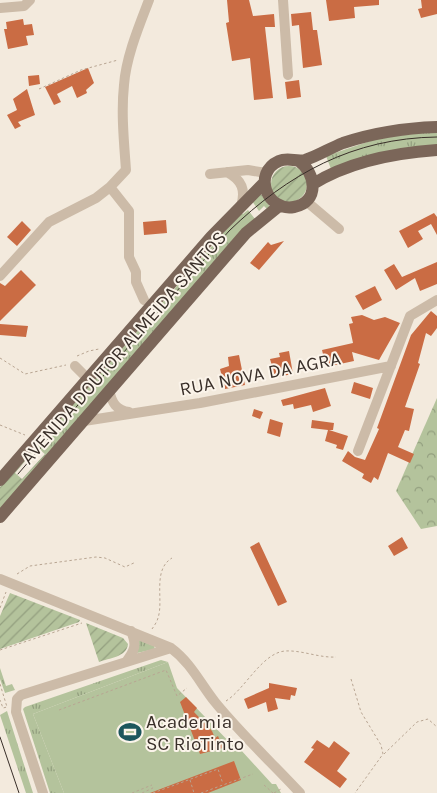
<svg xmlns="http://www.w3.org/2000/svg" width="437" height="793" font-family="Karla,sans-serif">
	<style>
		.grass { fill: url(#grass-tufts) }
		.forest { fill: url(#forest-crowns) }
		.garden { fill: url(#garden-furrows) }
		.pitch { fill: #b4c39c }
		.building { fill: #ca6c44 }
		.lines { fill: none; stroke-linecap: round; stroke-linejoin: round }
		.path { stroke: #b8a592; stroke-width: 1; stroke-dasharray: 2.5 2.5; stroke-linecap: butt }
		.minor { stroke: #ccbba8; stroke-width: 10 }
		.major { stroke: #7b6659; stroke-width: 12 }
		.tram { stroke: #392f29; stroke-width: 1 }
		.labels { text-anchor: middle; stroke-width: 4; stroke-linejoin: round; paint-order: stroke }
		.street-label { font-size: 19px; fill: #392f29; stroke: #fbf4ea }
		.poi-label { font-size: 19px; fill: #392f29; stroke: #fbf4ea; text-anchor: start }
	</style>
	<defs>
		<pattern id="grass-tufts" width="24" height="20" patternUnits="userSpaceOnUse" patternTransform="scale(1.25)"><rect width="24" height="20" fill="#b4c39c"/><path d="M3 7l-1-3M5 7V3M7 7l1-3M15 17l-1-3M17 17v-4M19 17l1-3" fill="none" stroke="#939f7f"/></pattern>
		<pattern id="forest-crowns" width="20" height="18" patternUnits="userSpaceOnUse" patternTransform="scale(1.25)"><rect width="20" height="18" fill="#b4c39c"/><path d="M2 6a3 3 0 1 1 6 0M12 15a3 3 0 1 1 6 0" fill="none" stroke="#939f7f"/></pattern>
		<pattern id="garden-furrows" width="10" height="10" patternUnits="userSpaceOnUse" patternTransform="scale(1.25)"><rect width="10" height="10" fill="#b4c39c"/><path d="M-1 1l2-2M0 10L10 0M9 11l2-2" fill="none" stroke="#939f7f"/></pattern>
	</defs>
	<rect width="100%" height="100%" fill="#f3eadd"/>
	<!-- grass -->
	<path class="grass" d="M437,131V147L331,169L326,156L379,138Z
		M261,194L270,207L267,209L264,206L259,211L252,201Z
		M248,210L255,219L47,456L36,446L241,213L243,214Z
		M139,640L154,646L155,649L137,653Z
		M161,660L168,662L33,714L64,793H50L23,709L25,707Z
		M0,668L6,686L12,684L15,690L5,693L0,679Z
		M7,711L33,793H26L0,715Z"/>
	<!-- forest -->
	<path class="forest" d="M437,398V526L421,529L396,491Z"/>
	<!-- garden -->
	<path class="garden" d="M271 184a18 18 0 1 1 36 0a18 18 0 1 1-36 0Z
		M36,446L37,447L15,473L22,479L45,454L47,456L0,509V487Z
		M10,593L80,620L79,622L0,649V616Z
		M86,623L123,638L128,644C127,657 109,658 99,662Z"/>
	<!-- pitch -->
	<path class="pitch" d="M168,662L177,688L237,750L240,749L272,784H276L281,793H64L33,714Z"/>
	<!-- building -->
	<path class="building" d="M227,0H249L253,16L274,14L275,27H265L273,98L254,100L250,58L232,61L226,23L229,22Z
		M326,0H379V5L354,7L355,18L329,21Z
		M421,0H437V14L421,18L418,9L422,8Z
		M311,12L313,30H317L322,65L303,68L299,25L292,26L291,14Z
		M23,19L24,25L32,24L34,35L26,36L28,45L8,49L4,29H7L6,22Z
		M88,68L94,83L86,90L87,93L77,98L72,86L57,94L61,102L54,105L45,87Z
		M39,75L40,84L29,86L28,76Z
		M299,80L301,97L287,99L285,82Z
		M27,89L35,115L18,122L21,126L15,129L7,115L17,110L13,99Z
		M434,213L437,217V235L431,224L418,231L423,239L408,248L399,231Z
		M166,220L167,233L144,235L143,222Z
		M22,221L31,230L17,246L7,237Z
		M284,241L259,270L250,263L268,242L271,245Z
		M437,262V284L420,291L415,278L396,290L384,270L394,264L402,277Z
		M21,270L36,285L0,321V283L5,286Z
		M375,286L382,300L363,310L355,296Z
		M431,311L437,316V328L431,336L426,333L418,363L420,364L405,407L414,409L409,431L405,430L398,447L414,454L410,463L388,453L378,480L374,477L371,483L362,478L364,474L342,461L348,451L355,457L365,460L379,429L377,428L411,335Z
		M362,315L374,320L385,317L400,323L379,360L352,352L354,361L326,367L322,350L353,343L349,324L353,323L351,317Z
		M0,324L28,326L26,337L0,335Z
		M289,351L293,374L271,378L269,366H272L270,359L280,357L279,353Z
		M239,355L245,385L225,389L220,369L229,366L228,357Z
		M354,382L373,388L370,399L351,393Z
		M325,388L331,406L313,412L311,405L294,409L293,404L283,406L281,400Z
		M254,409L263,412L260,419L252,416Z
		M270,419L283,423L280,437L267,433Z
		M312,420L334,423L333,430H329L348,436L343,450L336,448L337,445L325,441L328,430L311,428Z
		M402,537L408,548L394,556L388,546Z
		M259,542L287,602L278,606L250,547Z
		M269,683L297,688L295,696L291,695L290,700L275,698L278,709L268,712L266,702L248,709L244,699L269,688Z
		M186,697L197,708L194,712L212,731L215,738L218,736L223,748L200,754L180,702Z
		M317,740L329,748L334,741L350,753L337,771L347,779L340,788L304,762L314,749L311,748Z
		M234,761L241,780L208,793H150Z"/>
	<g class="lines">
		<!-- path -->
		<path class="path" d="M39,89L81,70L118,60
			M77,356L89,351L99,349
			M0,358L25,374L66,365
			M0,425L25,435
			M17,574L30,566L96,557L105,558L125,567L136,562
			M0,608L6,592
			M152,629C154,626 157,622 158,618C164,600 152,570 172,558
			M0,650L82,623
			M351,679L361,712L381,745L383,754L355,793
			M0,684L7,707L3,708L0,700
			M226,701C245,689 262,653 285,651C302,650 319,658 336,657
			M59,710L166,670L177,696L187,688
			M384,754L417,722L428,719L437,727
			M190,780L194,793
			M264,785L273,793
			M132,793L152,785
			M142,793L153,788L152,786
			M153,793L218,769L223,784
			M201,793L253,774
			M274,793L281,789"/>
		<!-- minor -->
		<path class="minor" d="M283,0L288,75
			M0,8L24,6L30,0
			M227,172C242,180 246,190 241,206
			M210,174L248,170L266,173
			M110,187L129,211V257L136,272V282L144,300
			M306,201L339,229
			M0,276L49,222L96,198L110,187L126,170C124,142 121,113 124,85C126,57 139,26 149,0
			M75,366L88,379
			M109,390C112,403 116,410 129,412
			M84,421L200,403L391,366
			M358,451L410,316L437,300
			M0,579L171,648C191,663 200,683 215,702C241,734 272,763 300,793
			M126,662C135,650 137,645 131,631
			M43,793L16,712L17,699L21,695L171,648"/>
		<!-- major -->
		<path class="major" d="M299,161C316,173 320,202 294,207C267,212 252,173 279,161C288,157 296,162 305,160C318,156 330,148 343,143C373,133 406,128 437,127
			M313,184C350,161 394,153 437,150
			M0,480L211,237L264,183
			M0,517L246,233L279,206"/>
		<!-- tram -->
		<path class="tram" d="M18,474L229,231C288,174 353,138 437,137
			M0,737L19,793"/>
	</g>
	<!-- icons -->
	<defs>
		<symbol id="stadium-bare" viewBox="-9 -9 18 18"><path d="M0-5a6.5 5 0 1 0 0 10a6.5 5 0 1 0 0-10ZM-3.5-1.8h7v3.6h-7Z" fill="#1c555c" stroke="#fbf4ea" stroke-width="2.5" paint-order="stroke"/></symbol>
	</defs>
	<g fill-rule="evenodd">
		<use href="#stadium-bare" x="114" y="716" width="32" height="32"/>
	</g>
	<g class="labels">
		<!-- street labels -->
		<g class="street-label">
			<text transform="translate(123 347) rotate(-49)" y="7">AVENIDA DOUTOR ALMEIDA SANTOS</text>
			<text transform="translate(260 373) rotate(-11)" y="7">RUA NOVA DA AGRA</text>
		</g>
		<!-- poi labels -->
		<g class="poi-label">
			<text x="146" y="728">Academia<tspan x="146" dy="22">SC RioTinto</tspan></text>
		</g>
	</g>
</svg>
